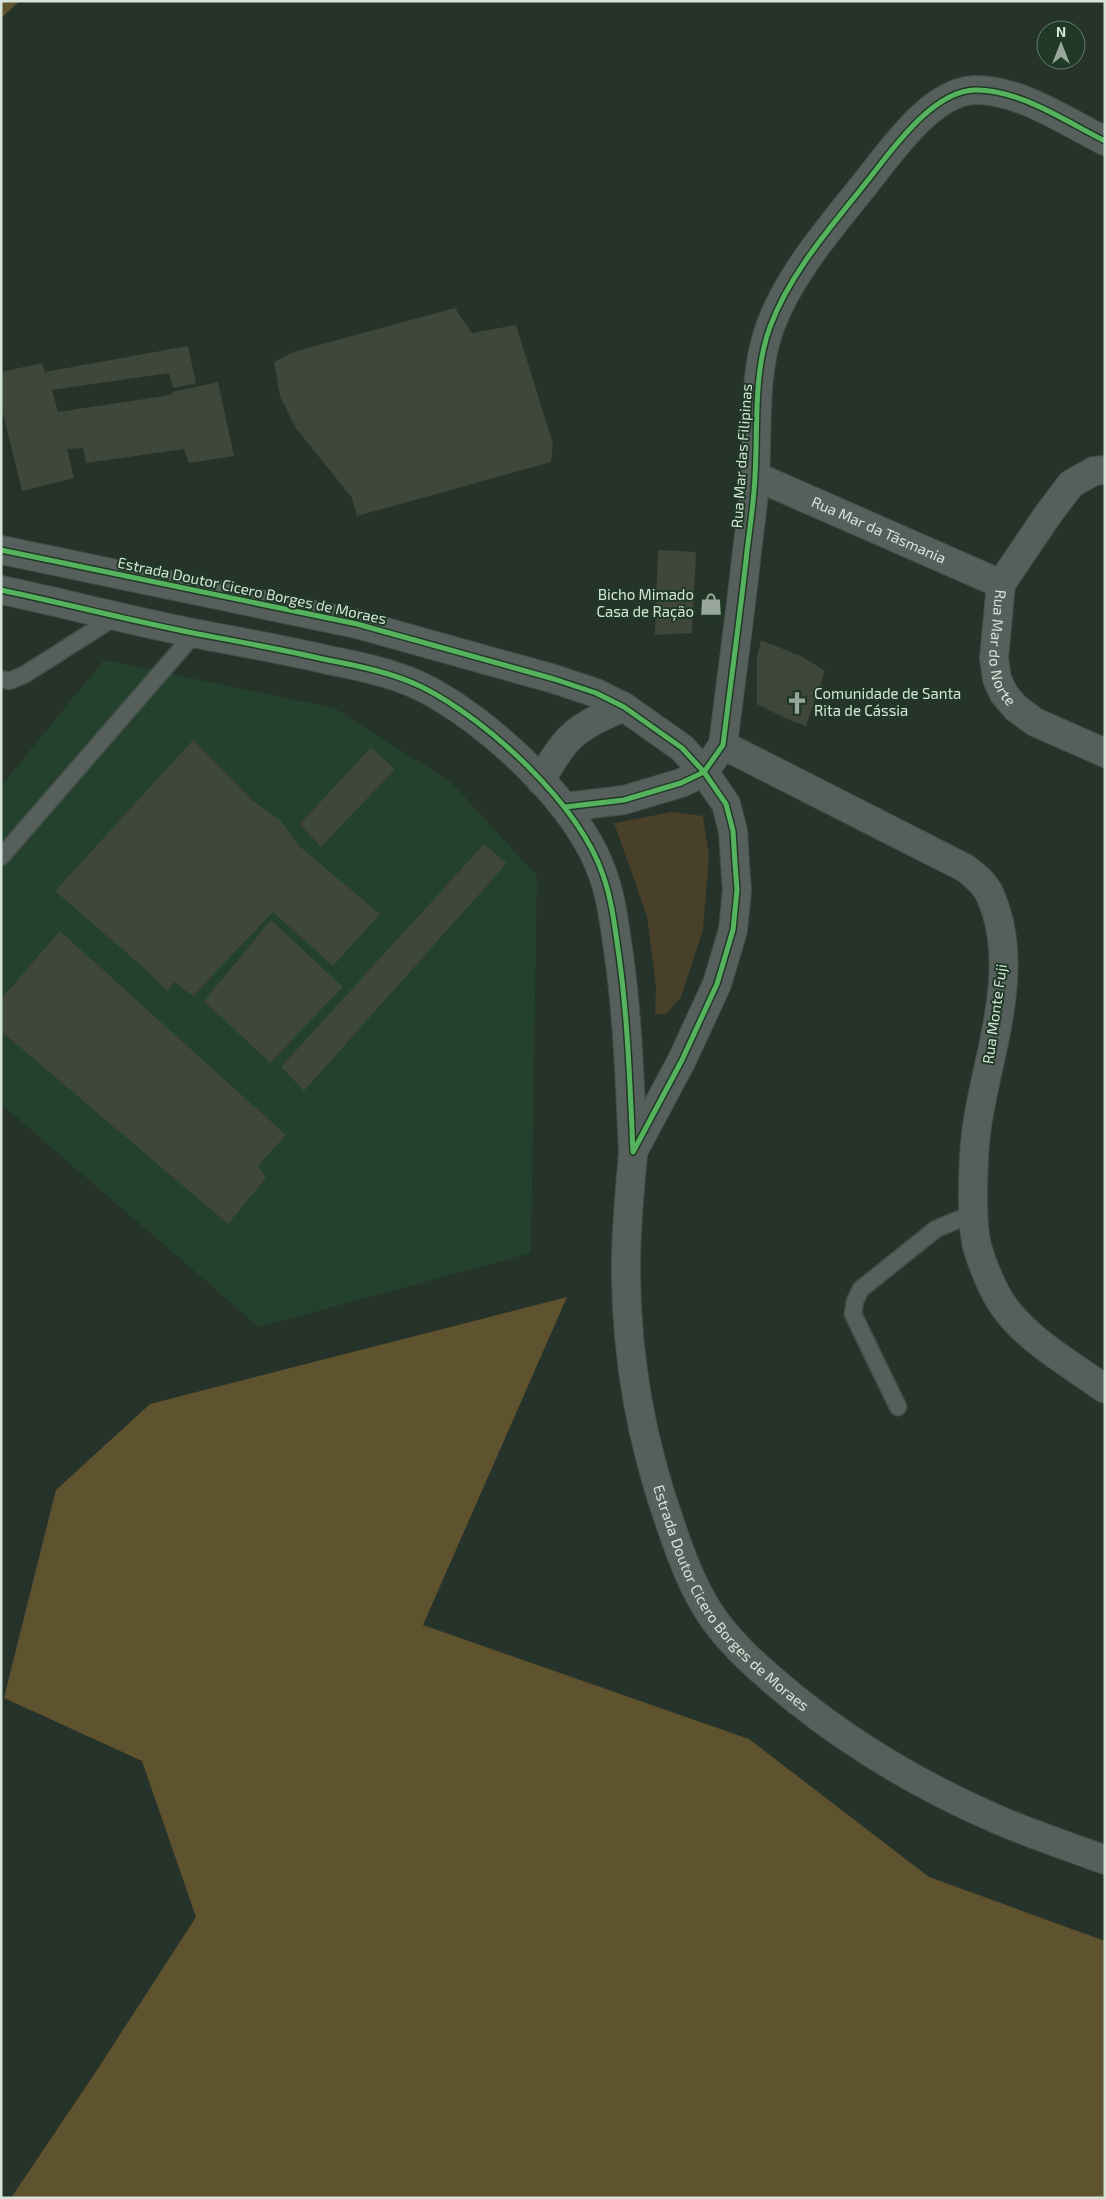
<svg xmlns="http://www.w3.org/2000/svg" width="1106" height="2199" font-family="'Exo 2',sans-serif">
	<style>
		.built { fill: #23412c }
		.green { fill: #484028 }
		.forest { fill: #5f522e }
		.building { fill: #3e473a }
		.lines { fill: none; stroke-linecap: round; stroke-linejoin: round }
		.service-casing { stroke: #434e47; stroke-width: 19 }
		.minor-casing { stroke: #434e47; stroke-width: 30 }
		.service { stroke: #565f5c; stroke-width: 16 }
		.minor { stroke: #565f5c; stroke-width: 28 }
		.cycleway-casing { stroke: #203927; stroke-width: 8 }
		.cycleway { stroke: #56b35d; stroke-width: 5 }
		.labels { text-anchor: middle; stroke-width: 4; stroke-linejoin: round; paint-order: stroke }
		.street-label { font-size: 15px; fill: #d5e4d8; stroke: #203927 }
		.poi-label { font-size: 15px; fill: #d5e4d8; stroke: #203927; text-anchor: end }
	</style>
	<rect width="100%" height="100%" fill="#26332a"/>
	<!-- built -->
	<path class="built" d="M104,660L334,708L451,782L537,876L531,1253L259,1327L1,1104V786Z"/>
	<!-- green -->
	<path class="green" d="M672,812L703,816L709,856L703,930L681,997L666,1014H655L656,987L647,916L614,823Z"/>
	<!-- forest -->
	<path class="forest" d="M1,1H20L1,18Z
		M567,1297L423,1625L749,1739L929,1877L1105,1941V2198H11L97,2070L196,1917L142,1761L4,1698L56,1490L150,1404Z"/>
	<!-- building -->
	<path class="building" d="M455,308L472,333L516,325L553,444L551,462L357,516L352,498L295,427L280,396L274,362L293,352Z
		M188,346L196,383L173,388L169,373L52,390L58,412L171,395L173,392L218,382L234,456L189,463L184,449L86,463L83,448L67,449L74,478L22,491L1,405V372L42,363L45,372Z
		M658,550L696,552L692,633L655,635Z
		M761,640L803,657L825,671L806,726L787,719L757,704V657Z
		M193,740L253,801L280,820L298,845L380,914L333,966L273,912L193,996L174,982L167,991L145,969L55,891Z
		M371,747L395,769L321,847L300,824Z
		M484,844L507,863L304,1091L281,1067Z
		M271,920L343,987L270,1063L204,1001Z
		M60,931L286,1135L258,1166L266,1178L228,1224L1,1031V999Z"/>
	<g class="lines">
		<defs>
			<path id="service" d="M1,679L9,681L24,675L118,615
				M1,857L195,633
				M898,1407L853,1314L855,1301L861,1289L936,1229L974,1213"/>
			<g id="minor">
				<path id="s1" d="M1105,470L1094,471L1071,484L1049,513L1001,584L994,658L997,679L1004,694L1016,708L1035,722L1105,753"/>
				<path id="s2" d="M755,476L1001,584"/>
				<path d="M1,550L357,624L554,679L596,693L624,707L682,748L704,772L726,804L733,831L735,863L737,890L733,930L717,984L682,1060L633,1152C630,1087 628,1021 619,956C615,929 612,900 603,875C579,804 488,720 422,687C393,673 359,666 328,660C285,650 241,642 198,634C132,621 67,604 1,590"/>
				<path d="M723,745L965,868C974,875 985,883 990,895C1021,963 991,1045 979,1114C973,1145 970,1216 977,1246C982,1264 994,1294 1005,1308C1030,1342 1071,1364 1105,1389"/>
				<path d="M541,781C564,736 578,726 624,707"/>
				<path d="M565,807L624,800L681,783L704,772L723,745C731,680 740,616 747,551C750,526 754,501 755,476C758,428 753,373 770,327C792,267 841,216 879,166C901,138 936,92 974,90C1019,89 1065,121 1105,141"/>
				<path id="s3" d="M633,1152C630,1193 625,1234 626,1276C627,1359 642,1444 670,1523C681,1556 693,1589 713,1618C735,1649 765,1674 794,1698C854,1746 923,1787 994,1818C1030,1834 1068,1846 1105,1860"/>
			</g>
		</defs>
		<!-- service casing -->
		<use href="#service" class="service-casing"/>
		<!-- minor casing -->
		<use href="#minor" class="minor-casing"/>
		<!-- service -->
		<use href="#service" class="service"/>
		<!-- minor -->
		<use href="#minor" class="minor"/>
		<defs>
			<path id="cycleway" d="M1,550L357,624L554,679L596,693L624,707L682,748L704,772L726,804L733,831L735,863L737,890L733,930L717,984L682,1060L633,1152C630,1087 628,1021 619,956C615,929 612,900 603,875C579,804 488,720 422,687C393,673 359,666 328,660C285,650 241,642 198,634C132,621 67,604 1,590
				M565,807L624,800L681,783L704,772L723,745C731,680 740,616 747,551C750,526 754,501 755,476C758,428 753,373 770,327C792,267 841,216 879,166C901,138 936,92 974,90C1019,89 1065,121 1105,141"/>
		</defs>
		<!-- cycleway casing -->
		<use href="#cycleway" class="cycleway-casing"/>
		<!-- cycleway -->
		<use href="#cycleway" class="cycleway"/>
	</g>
	<!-- icons -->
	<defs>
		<symbol id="shop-bare" viewBox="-9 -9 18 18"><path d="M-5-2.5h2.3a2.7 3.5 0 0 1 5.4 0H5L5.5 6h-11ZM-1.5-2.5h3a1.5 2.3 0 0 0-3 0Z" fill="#98a69b" stroke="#203927" stroke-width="2.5" paint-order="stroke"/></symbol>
		<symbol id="church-bare" viewBox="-9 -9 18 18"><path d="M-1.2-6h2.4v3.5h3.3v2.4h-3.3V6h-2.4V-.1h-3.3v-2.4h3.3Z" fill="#98a69b" stroke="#203927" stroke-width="2.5" paint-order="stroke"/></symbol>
	</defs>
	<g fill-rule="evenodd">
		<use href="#shop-bare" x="695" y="588" width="32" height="32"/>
		<use href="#church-bare" x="781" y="687" width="32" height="32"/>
	</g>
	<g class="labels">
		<!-- street labels -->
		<g class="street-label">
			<text transform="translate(742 456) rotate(-86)" y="5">Rua Mar das Filipinas</text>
			<text dy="5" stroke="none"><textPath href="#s2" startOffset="135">Rua Mar da Tãsmania</textPath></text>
			<text transform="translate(252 591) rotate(12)" y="5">Estrada Doutor Cicero Borges de Moraes</text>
			<text dy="5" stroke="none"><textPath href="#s1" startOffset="225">Rua Mar do Norte</textPath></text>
			<text transform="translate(995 1014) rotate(-82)" y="5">Rua Monte Fuji</text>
			<text dy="5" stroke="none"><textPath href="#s3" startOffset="474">Estrada Doutor Cicero Borges de Moraes</textPath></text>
		</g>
		<!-- poi labels -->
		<g class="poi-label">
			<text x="694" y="600">Bicho Mimado<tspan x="694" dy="17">Casa de Ração</tspan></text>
			<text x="814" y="699" text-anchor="start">Comunidade de Santa<tspan x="814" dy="17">Rita de Cássia</tspan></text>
		</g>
	</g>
	<!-- border -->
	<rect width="1106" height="2199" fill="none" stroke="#d5e4d8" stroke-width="5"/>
	<!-- north arrow -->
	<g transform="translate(1061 45)"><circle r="24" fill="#203927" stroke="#687d6e"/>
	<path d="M0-4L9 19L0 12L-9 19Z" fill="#98a69b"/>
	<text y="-8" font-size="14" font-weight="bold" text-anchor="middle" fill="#d5e4d8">N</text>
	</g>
</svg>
